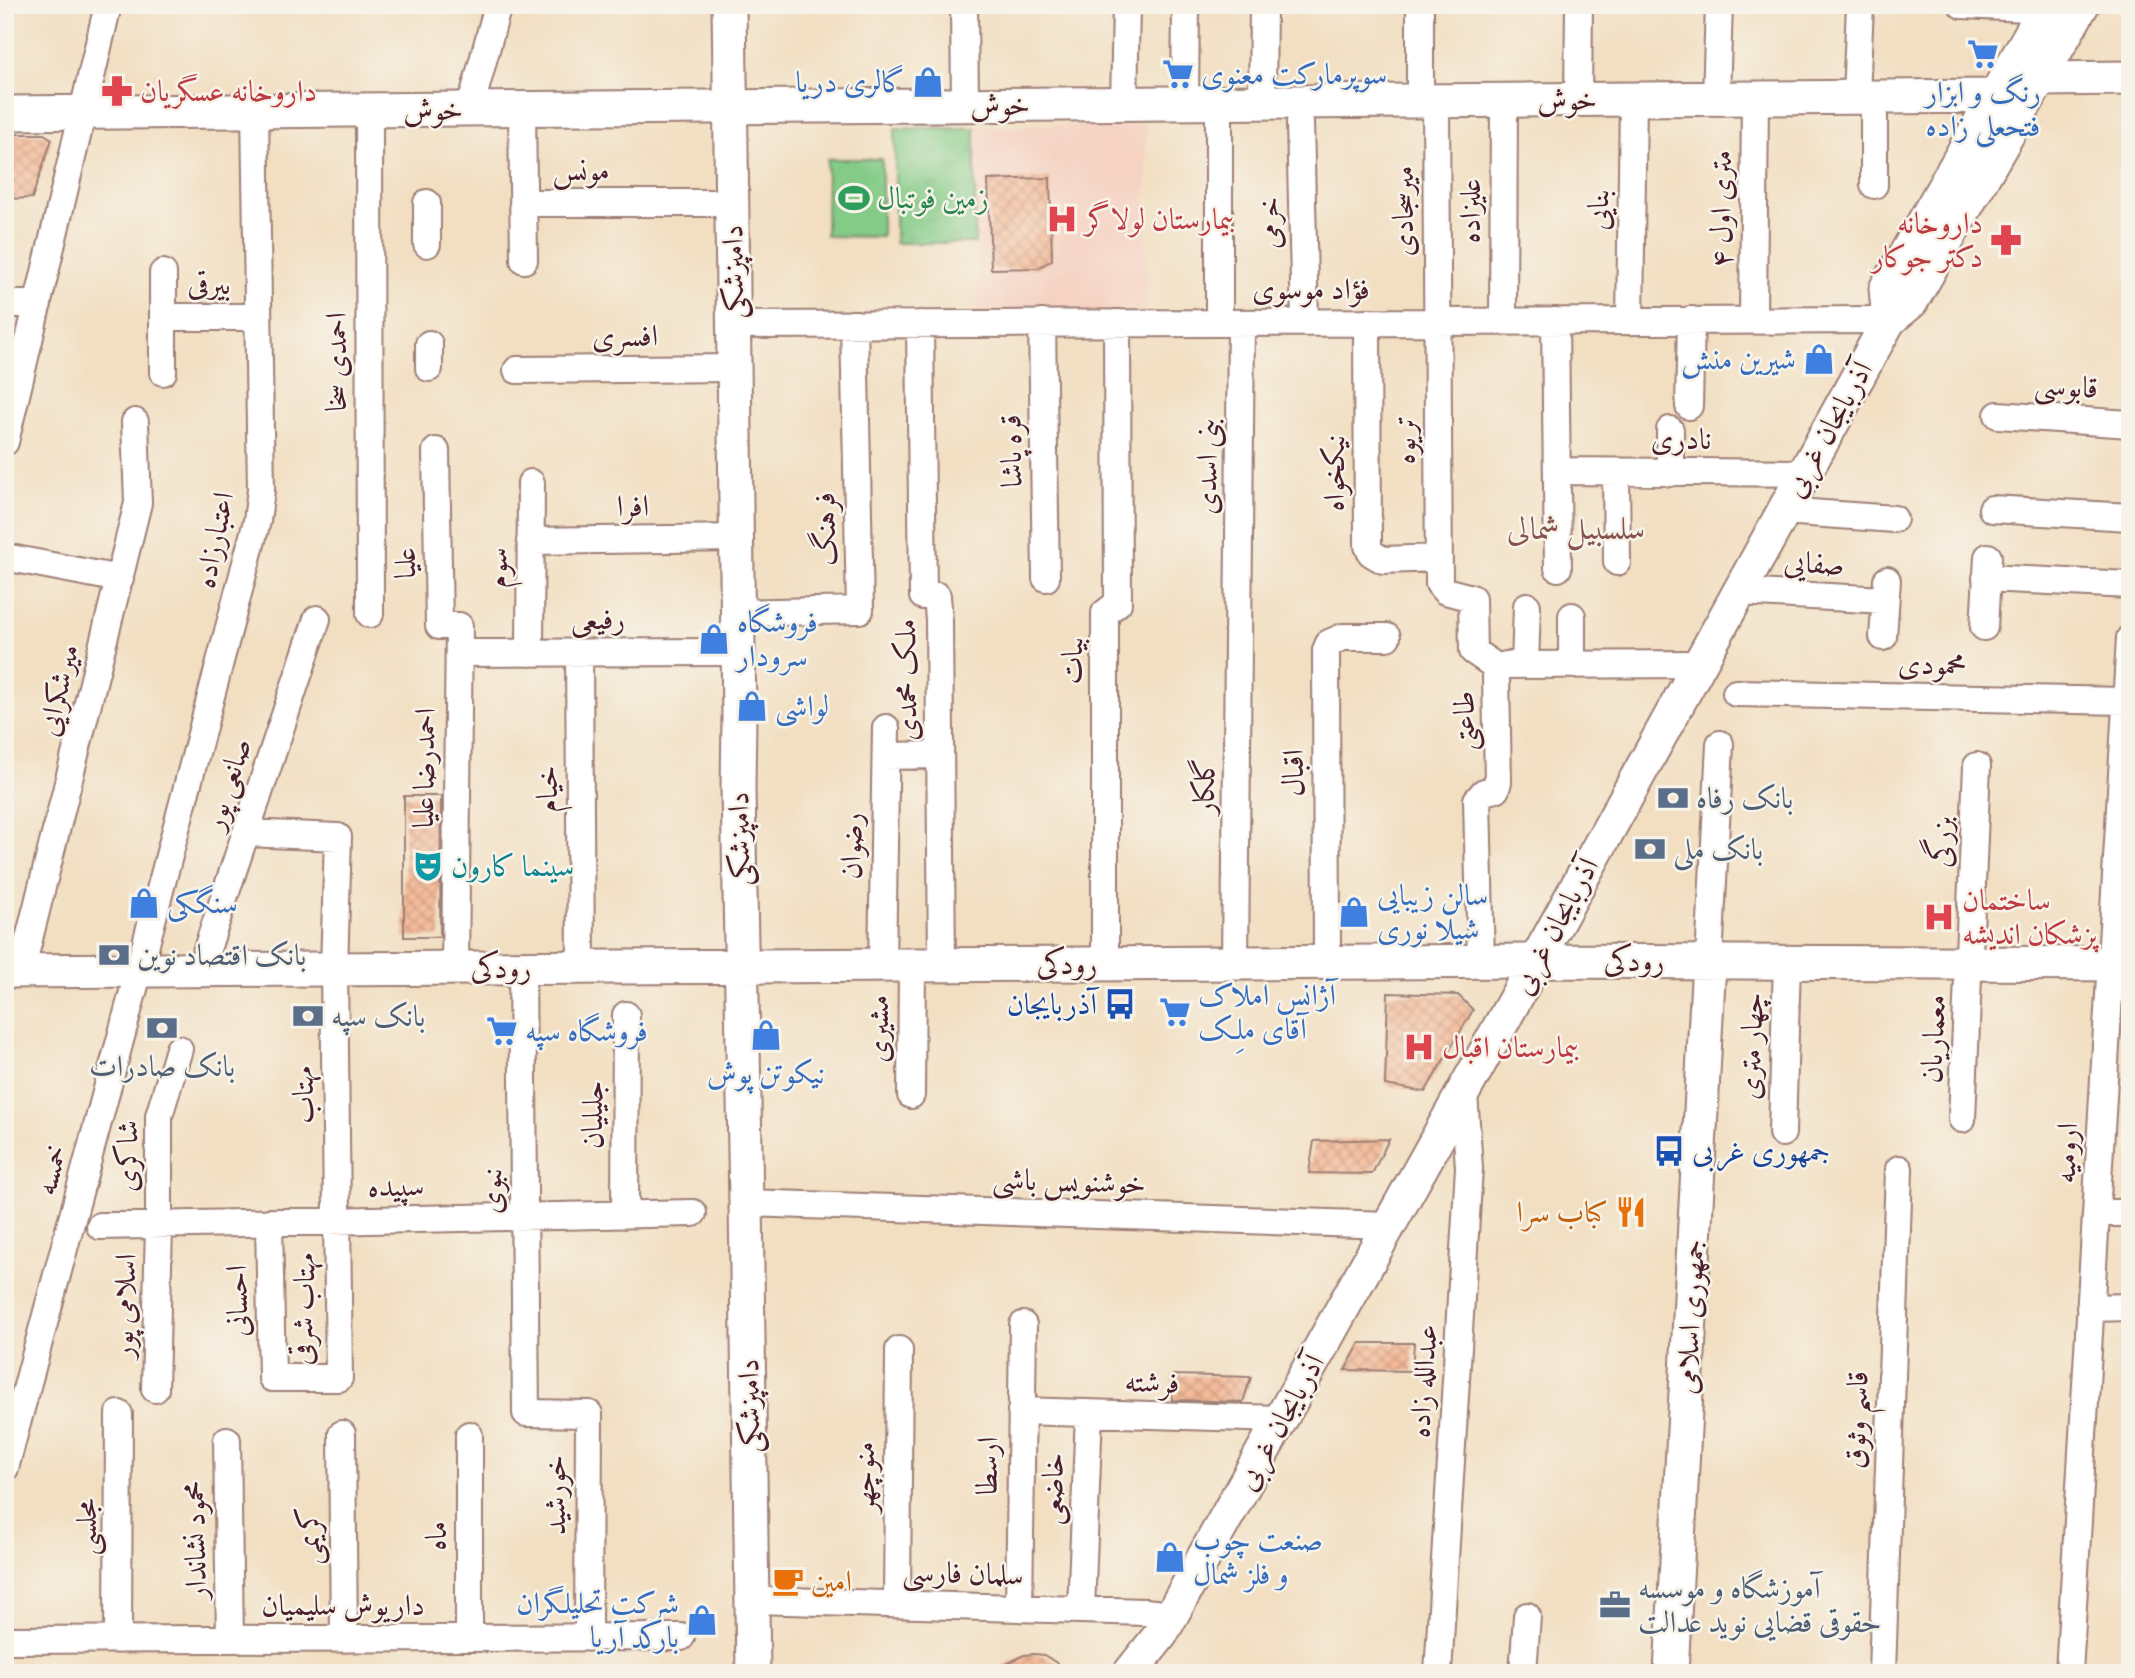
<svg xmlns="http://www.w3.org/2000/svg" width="2135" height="1678" font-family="'IM FELL DW Pica',Amiri,serif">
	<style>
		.built { fill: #f5d2c2 }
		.park { fill: url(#park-tufts); stroke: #667559; stroke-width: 2 }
		.pitch { fill: #83cb87; stroke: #667559; stroke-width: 2 }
		.building { fill: url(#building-cross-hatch) }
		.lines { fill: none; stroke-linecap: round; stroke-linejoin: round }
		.minor-casing { stroke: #9e7f76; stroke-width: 30 }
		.major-casing { stroke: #9e7f76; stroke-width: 37 }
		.minor { stroke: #fff; stroke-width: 26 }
		.major { stroke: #fff; stroke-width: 33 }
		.labels { text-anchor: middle; stroke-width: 5; stroke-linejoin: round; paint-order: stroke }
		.shop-label { font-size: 30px; fill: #366cbe; stroke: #f7f3e8; text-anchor: start }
		.health-label { font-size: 30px; fill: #be3a42; stroke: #f7f3e8; text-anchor: start }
		.street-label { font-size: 30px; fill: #4a1f2b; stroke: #f7f3e8 }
		.leisure-label { font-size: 30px; fill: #27864d; stroke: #f7f3e8; text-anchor: start }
		.service-label { font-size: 30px; fill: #4e5e75; stroke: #f7f3e8; text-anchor: start }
		.culture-label { font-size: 30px; fill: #0d838f; stroke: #f7f3e8; text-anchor: start }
		.transit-label { font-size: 30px; fill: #164399; stroke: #f7f3e8; text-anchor: end }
		.food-label { font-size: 30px; fill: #c56008; stroke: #f7f3e8; text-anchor: end }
		.neighbourhood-label { font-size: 32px; fill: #86534e; stroke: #f7f3e8 }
	</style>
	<defs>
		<pattern id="park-tufts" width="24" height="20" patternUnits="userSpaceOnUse" patternTransform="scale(1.75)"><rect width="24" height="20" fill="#83cb87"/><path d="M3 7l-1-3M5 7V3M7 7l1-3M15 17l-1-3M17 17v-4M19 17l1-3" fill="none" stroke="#73ae75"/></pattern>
		<pattern id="building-cross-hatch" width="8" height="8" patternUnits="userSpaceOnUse" patternTransform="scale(1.75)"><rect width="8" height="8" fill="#f4b38e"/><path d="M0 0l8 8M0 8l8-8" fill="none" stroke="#c89174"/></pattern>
	</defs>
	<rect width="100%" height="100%" fill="#f7f3e8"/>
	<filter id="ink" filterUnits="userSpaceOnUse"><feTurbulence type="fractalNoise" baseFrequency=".0143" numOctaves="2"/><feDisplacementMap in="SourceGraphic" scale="14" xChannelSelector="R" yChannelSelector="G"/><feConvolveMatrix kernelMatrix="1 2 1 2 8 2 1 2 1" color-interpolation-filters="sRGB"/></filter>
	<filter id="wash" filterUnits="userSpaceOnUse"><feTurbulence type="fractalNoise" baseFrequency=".00686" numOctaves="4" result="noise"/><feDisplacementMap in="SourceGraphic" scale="28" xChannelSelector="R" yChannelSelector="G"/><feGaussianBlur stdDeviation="1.57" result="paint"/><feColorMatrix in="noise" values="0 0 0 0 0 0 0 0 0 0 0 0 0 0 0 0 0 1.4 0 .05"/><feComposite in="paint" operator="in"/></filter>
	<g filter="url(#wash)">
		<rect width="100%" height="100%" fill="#f2dfc2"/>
		<!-- built -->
		<path class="built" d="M1146,125L1147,313L977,314L976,126Z"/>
		<!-- park -->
		<path class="park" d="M895,128H975V243H895Z"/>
		<!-- pitch -->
		<path class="pitch" d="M827,159H882V237L826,236Z"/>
		<g id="blocks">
			<!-- building -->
			<path class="building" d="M5,134H44L52,139L32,198L5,199Z
				M1050,178L1052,260L1038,268L991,269L988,180Z
				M404,796H441L440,937H404Z
				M1388,993L1458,995L1473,1010L1425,1092L1385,1085Z
				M1389,1139L1372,1174L1309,1173L1314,1141Z
				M1360,1343H1414L1412,1371L1345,1370Z
				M1173,1375L1251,1377L1243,1402L1172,1400Z
				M1034,1654L1044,1655L1072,1673H990L1024,1655Z"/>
		</g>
	</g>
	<g filter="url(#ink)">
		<use href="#blocks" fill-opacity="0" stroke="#9e7f76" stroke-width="2"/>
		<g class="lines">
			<defs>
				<path id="minor" d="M964,5L965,105
					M1420,5V101
					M1962,5L2045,9
					M1856,97L1860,5
					M1874,97V185
					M1716,98L1719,5
					M1578,100L1579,5
					M1436,101L1439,584L1445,591L1472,598L1473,651L1498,668
					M1262,102L1263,5
					M1185,103L1186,5
					M1124,104L1126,5
					M470,109L498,5
					M522,109L524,260
					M369,110L370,614
					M1300,122L1305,322
					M427,203V244
					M523,203H732
					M163,273V372
					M5,304H38
					M163,317H258
					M1753,320L1755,98
					M1503,321L1504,100
					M1555,321L1558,568
					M1630,321L1633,99
					M1367,322L1368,546L1371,553L1383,560L1439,558
					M1042,323L1046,578
					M1219,323V103
					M920,324L923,596H937L939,620L942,965
					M734,325L1889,320
					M429,368V344
					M517,370L734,368
					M1689,406L1691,320
					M1998,415L2130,424
					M1670,430V473
					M5,442L108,5
					M436,451L439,626H459L455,968
					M1557,471L1804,473
					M1616,472L1617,562
					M1992,509L2130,517
					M1783,511L1894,519
					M530,541L737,538
					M5,557L120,579
					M1986,578L2130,585
					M1739,592L1885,600
					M738,613L860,610L854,324
					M1984,627L1988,557
					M1883,637L1887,580
					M459,653L738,652
					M530,653L531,483
					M579,653L581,967
					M1525,665L1527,606
					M1572,665V616
					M1498,668L1506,665L1699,664
					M1736,693L2126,701
					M886,756L940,755
					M246,833L338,837L334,969L339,1378H272L269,1222
					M1481,961L1477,800L1484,792L1496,789L1498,782L1496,676L1498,668
					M1709,961L1720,744
					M1327,962L1326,650L1329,643L1343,637H1387
					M1235,963L1241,323
					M1105,964V613L1118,603L1117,323
					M882,965L886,728
					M522,968L526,1413L589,1414L588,1638
					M200,970L317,619
					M21,971L138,503L135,422
					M911,1095L912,965
					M1962,1119L1977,766
					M1782,1133L1787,962
					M746,1203L1389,1225
					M2096,1213H2130
					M625,1215L626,1015
					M100,1226L693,1213
					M2090,1308L2130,1307
					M155,1389L159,1225V1116L179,1049
					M1021,1411L1281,1419
					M342,1434L344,1639
					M227,1440L230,1639
					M5,1468L139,970L257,521L261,490L255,111
					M752,1600L1145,1612L1172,1615
					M897,1604L899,1350
					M1019,1608L1023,1325
					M1081,1610L1089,1413
					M469,1638V1435
					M5,1640L681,1637
					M118,1640L119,1414
					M1438,1673L1469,1168L1464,1093
					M1523,1673L1527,1616
					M1882,1673L1899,1169
					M2069,1673L2130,638"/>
				<path id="major" d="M729,5L739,718L738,788L746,1203L753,1673
					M2040,79L2130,78
					M5,113L1995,96
					M1889,320L1886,289L2047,5
					M5,971L1535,961L2130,964
					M1130,1673L1161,1634L1514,1001L1889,320L1911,302L2082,5
					M1671,1673L1709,961"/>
			</defs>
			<!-- minor casing -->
			<use href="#minor" class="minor-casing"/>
			<!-- major casing -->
			<use href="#major" class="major-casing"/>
			<!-- minor -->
			<use href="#minor" class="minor"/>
			<!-- major -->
			<use href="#major" class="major"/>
		</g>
	</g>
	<!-- icons -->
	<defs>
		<symbol id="supermarket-bare" viewBox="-9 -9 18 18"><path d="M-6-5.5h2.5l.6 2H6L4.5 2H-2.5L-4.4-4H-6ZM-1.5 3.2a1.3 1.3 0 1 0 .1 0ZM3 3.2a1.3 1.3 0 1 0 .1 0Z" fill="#3f7fe0" stroke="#f7f3e8" stroke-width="2.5" paint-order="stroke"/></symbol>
		<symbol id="shop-bare" viewBox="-9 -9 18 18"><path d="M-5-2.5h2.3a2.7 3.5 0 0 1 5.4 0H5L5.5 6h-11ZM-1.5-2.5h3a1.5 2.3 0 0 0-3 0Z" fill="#3f7fe0" stroke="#f7f3e8" stroke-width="2.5" paint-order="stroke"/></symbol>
		<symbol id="pharmacy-bare" viewBox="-9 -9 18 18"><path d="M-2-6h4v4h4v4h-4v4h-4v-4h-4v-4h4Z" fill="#e0444e" stroke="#f7f3e8" stroke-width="2.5" paint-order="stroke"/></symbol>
		<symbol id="stadium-bare" viewBox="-9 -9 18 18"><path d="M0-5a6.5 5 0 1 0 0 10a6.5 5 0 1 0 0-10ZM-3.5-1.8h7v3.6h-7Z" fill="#2e9e5b" stroke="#f7f3e8" stroke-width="2.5" paint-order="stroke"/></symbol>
		<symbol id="hospital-bare" viewBox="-9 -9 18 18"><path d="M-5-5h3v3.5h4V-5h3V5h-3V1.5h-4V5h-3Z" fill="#e0444e" stroke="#f7f3e8" stroke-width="2.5" paint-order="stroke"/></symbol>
		<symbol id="bank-bare" viewBox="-9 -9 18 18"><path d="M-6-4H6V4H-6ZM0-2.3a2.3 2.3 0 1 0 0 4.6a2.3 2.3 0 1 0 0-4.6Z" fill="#5c6f8a" stroke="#f7f3e8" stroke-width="2.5" paint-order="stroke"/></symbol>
		<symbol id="theatre-bare" viewBox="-9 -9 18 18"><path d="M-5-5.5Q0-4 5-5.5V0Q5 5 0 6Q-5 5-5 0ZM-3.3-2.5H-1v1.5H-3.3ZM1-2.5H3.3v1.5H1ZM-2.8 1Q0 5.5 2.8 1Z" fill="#0f9aa8" stroke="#f7f3e8" stroke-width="2.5" paint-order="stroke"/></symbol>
		<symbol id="bus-bare" viewBox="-9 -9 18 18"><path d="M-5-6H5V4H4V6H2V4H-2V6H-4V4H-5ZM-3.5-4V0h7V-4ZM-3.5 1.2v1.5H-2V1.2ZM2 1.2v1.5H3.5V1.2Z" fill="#1a4fb4" stroke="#f7f3e8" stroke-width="2.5" paint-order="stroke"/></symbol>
		<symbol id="restaurant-bare" viewBox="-9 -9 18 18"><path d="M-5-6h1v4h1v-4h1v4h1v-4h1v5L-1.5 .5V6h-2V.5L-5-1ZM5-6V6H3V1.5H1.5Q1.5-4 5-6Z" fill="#e8710a" stroke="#f7f3e8" stroke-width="2.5" paint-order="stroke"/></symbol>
		<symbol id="cafe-bare" viewBox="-9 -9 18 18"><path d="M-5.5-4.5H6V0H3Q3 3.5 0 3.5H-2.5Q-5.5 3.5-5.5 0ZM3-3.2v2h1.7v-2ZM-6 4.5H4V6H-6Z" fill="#e8710a" stroke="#f7f3e8" stroke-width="2.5" paint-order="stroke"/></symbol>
		<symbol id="office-bare" viewBox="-9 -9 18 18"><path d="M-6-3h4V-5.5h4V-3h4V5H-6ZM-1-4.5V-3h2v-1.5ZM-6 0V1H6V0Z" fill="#5c6f8a" stroke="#f7f3e8" stroke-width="2.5" paint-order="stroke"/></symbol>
	</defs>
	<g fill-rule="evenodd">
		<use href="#supermarket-bare" x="1961" y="32" width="44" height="44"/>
		<use href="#supermarket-bare" x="1156" y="52" width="44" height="44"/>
		<use href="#shop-bare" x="906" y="60" width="44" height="44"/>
		<use href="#pharmacy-bare" x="95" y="69" width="44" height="44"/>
		<use href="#stadium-bare" x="832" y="176" width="44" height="44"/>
		<use href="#hospital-bare" x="1040" y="197" width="44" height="44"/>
		<use href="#pharmacy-bare" x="1984" y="218" width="44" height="44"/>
		<use href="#shop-bare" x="1797" y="337" width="44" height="44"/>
		<use href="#shop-bare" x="692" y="617" width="44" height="44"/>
		<use href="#shop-bare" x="730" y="684" width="44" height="44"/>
		<use href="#bank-bare" x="1651" y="776" width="44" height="44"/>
		<use href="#bank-bare" x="1628" y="827" width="44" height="44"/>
		<use href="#theatre-bare" x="406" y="844" width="44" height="44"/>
		<use href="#shop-bare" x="122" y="881" width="44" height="44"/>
		<use href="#shop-bare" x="1332" y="890" width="44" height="44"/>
		<use href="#hospital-bare" x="1917" y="895" width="44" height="44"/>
		<use href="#bank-bare" x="92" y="933" width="44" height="44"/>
		<use href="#bus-bare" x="1098" y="982" width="44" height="44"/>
		<use href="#supermarket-bare" x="1153" y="990" width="44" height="44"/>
		<use href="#bank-bare" x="286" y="994" width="44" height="44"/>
		<use href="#bank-bare" x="140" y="1006" width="44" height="44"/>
		<use href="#supermarket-bare" x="480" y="1009" width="44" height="44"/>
		<use href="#shop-bare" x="744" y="1013" width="44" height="44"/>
		<use href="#hospital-bare" x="1397" y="1025" width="44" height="44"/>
		<use href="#bus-bare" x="1647" y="1129" width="44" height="44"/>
		<use href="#restaurant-bare" x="1609" y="1190" width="44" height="44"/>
		<use href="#shop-bare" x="1148" y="1535" width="44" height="44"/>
		<use href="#cafe-bare" x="766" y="1559" width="44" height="44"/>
		<use href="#office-bare" x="1593" y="1583" width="44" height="44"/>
		<use href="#shop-bare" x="680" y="1598" width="44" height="44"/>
	</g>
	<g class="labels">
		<!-- shop labels -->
		<g class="shop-label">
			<text x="1201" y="84">سوپرمارکت معنوی</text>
			<text x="905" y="92" text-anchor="end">گالری دریا</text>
			<text x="1983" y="102" text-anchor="middle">رنگ و ابزار<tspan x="1983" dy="34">فتحعلی زاده</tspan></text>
			<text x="1796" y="369" text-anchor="end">شیرین منش</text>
			<text x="737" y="632">فروشگاه<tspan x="737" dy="34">سرودار</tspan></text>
			<text x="775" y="716">لواشی</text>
			<text x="1377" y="905">سالن زیبایی<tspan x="1377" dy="34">شیلا نوری</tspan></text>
			<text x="167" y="913">سنگکی</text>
			<text x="1198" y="1005">آژانس املاک<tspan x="1198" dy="34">آقای ملِک</tspan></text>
			<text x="525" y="1041">فروشگاه سپه</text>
			<text x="766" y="1083" text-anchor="middle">نیکوتن پوش</text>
			<text x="1193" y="1550">صنعت چوب<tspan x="1193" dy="34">و فلز شمال</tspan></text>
			<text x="679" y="1613" text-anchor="end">شرکت تحلیلگران<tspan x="679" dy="34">بارکد آریا</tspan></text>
		</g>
		<!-- health labels -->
		<g class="health-label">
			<text x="140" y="101">داروخانه عسگریان</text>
			<text x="1085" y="229">بیمارستان لولاگر</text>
			<text x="1983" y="233" text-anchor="end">داروخانه<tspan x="1983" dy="34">دکتر جوکار</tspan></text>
			<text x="1962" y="910">ساختمان<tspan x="1962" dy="34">پزشکان اندیشه</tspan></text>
			<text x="1442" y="1057">بیمارستان اقبال</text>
		</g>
		<!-- street labels -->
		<g class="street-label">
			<text transform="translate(1567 100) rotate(-1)" y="10">خوش</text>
			<text transform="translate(1000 105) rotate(-1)" y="10">خوش</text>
			<text transform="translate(433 110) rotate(-1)" y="10">خوش</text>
			<text x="581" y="180">مونس</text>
			<text transform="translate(1721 209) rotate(-90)" y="10">۴ متری اول</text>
			<text transform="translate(1598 210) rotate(-89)" y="10">بنایی</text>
			<text transform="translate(1403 211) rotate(-90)" y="10">میرسجادی</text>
			<text transform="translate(1470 211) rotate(-90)" y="10">علیزاده</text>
			<text transform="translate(1269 223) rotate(-91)" y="10">خرمی</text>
			<text transform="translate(733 272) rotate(-91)" y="10">دامپزشکی</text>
			<text x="209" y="294">بیرقی</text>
			<text x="1311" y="299">فؤاد موسوی</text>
			<text transform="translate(625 336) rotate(-1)" y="10">افسری</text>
			<text transform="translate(336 362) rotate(-90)" y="10">احمدی سخا</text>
			<text transform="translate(2066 386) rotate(4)" y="10">قابوسی</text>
			<text transform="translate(1828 429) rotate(-61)" y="10">آذربایجان غربی</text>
			<text x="1681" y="449">نادری</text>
			<text transform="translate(1405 440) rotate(-90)" y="10">تریوه</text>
			<text transform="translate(1011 451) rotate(-91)" y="10">قره پاشا</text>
			<text transform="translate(1207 466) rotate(-89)" y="10">بنی اسدی</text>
			<text transform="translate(1334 473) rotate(-90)" y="10">نیکخواه</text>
			<text transform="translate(633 506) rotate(-1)" y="10">افرا</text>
			<text transform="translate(825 529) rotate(-91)" y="10">فرهنگ</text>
			<text transform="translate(214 540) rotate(-78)" y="10">اعتبارزاده</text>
			<text transform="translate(405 563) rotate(-91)" y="10">علیا</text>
			<text transform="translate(1814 563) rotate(3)" y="10">صفایی</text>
			<text transform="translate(497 568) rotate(-90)" y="10">سوم</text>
			<text x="598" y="629">رفیعی</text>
			<text transform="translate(1072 661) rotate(-90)" y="10">بیات</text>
			<text transform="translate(1932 664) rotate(1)" y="10">محمودی</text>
			<text transform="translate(906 680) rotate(-91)" y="10">ملک محمدی</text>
			<text transform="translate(58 690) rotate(-76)" y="10">میرشکرایی</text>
			<text transform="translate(1464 721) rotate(-91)" y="10">طاعتی</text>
			<text transform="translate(424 768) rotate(-89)" y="10">احمدرضا علیا</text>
			<text transform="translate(1293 773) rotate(-90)" y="10">اقبال</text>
			<text transform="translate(227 784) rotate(-72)" y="10">صانعی پور</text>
			<text transform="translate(1204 786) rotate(-89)" y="10">گلکار</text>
			<text transform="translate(547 789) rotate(-90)" y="10">خیام</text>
			<text transform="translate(739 839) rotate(-91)" y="10">دامپزشکی</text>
			<text transform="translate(1941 842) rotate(-88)" y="10">بزرگی</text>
			<text transform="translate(851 846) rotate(-89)" y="10">رضوان</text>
			<text transform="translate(1555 926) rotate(-62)" y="10">آذربایجان غربی</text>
			<text x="1634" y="971">رودکی</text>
			<text x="1067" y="974">رودکی</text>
			<text x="501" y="978">رودکی</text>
			<text transform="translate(878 1029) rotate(-90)" y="10">مشیری</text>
			<text transform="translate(1933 1039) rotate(-87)" y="10">معماریان</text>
			<text transform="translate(1751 1046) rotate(-88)" y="10">چهار متری</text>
			<text transform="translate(303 1095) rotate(-91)" y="10">مهتاب</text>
			<text transform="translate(592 1115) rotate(-90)" y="10">جلیلیان</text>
			<text transform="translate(2066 1153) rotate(-87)" y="10">ارومیه</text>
			<text transform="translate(127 1156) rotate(-89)" y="10">شاکری</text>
			<text transform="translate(51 1170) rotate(-75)" y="10">خمسه</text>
			<text transform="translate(1069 1181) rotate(2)" y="10">خوشنویس باشی</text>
			<text transform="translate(396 1186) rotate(-1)" y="10">سپیده</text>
			<text transform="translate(491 1191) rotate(-90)" y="10">نبوی</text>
			<text transform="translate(237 1301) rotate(-91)" y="10">احسانی</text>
			<text transform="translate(124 1306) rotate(-88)" y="10">اسلامی پور</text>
			<text transform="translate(303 1309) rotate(-88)" y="10">مهتاب شرقی</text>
			<text transform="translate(1690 1317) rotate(-87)" y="10">جمهوری اسلامی</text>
			<text transform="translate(1423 1381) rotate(-86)" y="10">عبدالله زاده</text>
			<text transform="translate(1152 1382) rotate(2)" y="10">فرشته</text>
			<text transform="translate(749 1406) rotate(-91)" y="10">دامپزشکی</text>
			<text transform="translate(1856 1420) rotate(-88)" y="10">قاسم وثوق</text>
			<text transform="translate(1280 1422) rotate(-61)" y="10">آذربایجان غربی</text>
			<text transform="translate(987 1466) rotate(-89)" y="10">ارسطا</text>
			<text transform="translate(864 1477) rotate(-90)" y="10">منوچهر</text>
			<text transform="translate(1052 1489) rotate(-88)" y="10">خاضعی</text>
			<text transform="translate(555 1495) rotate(-90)" y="10">خورشید</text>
			<text transform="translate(86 1527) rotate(-90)" y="10">مجلسی</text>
			<text transform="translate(309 1536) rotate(-91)" y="10">کریمی</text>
			<text transform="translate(436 1536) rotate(-90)" y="10">ماه</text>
			<text transform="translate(195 1540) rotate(-91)" y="10">محمود نشاندار</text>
			<text transform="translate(963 1573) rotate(2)" y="10">سلمان فارسی</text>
			<text x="343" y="1615">داریوش سلیمیان</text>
		</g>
		<!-- leisure labels -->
		<g class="leisure-label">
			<text x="877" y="208">زمین فوتبال</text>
		</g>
		<!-- service labels -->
		<g class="service-label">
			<text x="1696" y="808">بانک رفاه</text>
			<text x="1673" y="859">بانک ملی</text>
			<text x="137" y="965">بانک اقتصاد نوین</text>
			<text x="331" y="1026">بانک سپه</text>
			<text x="162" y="1076" text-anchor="middle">بانک صادرات</text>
			<text x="1638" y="1598">آموزشگاه و موسسه<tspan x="1638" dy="34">حقوقی قضایی نوید عدالت</tspan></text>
		</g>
		<!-- culture labels -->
		<g class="culture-label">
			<text x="451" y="876">سینما کارون</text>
		</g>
		<!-- transit labels -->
		<g class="transit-label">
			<text x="1097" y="1014">آذربایجان</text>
			<text x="1692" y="1161" text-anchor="start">جمهوری غربی</text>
		</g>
		<!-- food labels -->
		<g class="food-label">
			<text x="1608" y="1222">کباب سرا</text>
			<text x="811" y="1591" text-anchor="start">امین</text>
		</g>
		<!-- neighbourhood labels -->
		<g class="neighbourhood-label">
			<text x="1576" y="539">سلسبیل شمالی</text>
		</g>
	</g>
	<!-- margin -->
	<rect width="2135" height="1678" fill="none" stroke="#f7f3e8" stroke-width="28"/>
</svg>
